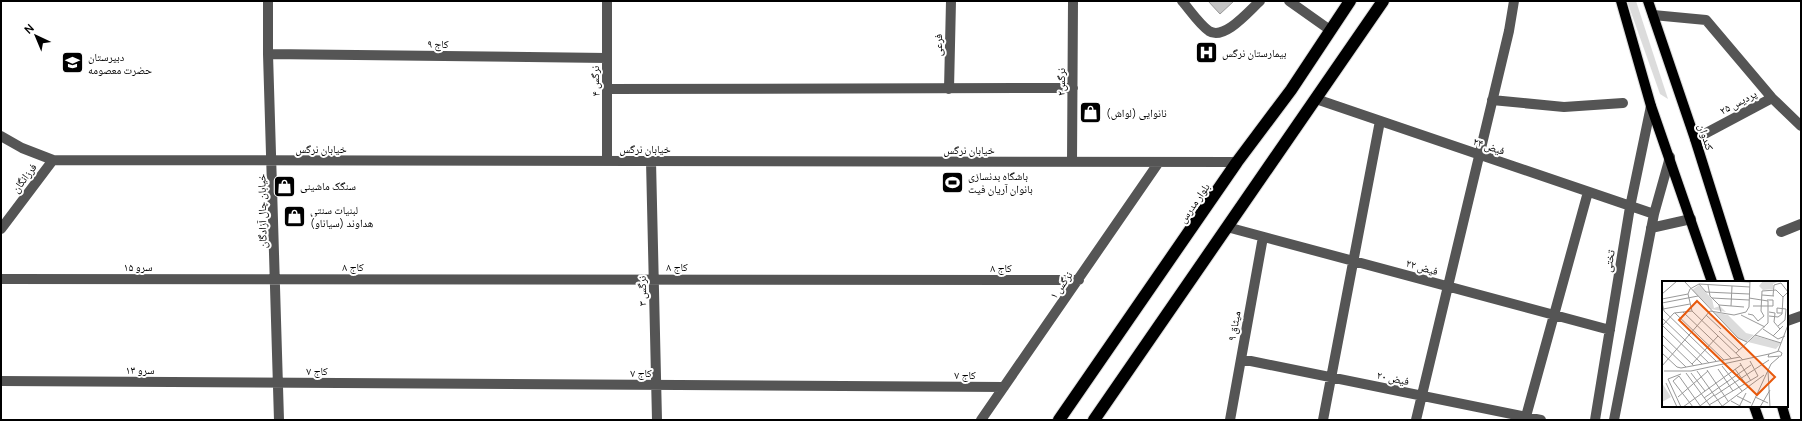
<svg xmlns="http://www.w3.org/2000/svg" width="1802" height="421" font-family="Manrope,'Noto Naskh Arabic',sans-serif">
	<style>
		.green { fill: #dcdcdc }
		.building { fill: #c4c4c4; stroke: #999 }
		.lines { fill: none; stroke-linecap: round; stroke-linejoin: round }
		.major-casing { stroke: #dbdbdb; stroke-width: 12 }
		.highway-casing { stroke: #dbdbdb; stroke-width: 14 }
		.minor { stroke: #555; stroke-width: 10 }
		.major { stroke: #000; stroke-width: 10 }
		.highway { stroke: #000; stroke-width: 12 }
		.labels { text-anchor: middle; stroke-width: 4; stroke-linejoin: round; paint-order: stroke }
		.street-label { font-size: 11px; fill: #000; stroke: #fff }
		.poi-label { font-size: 11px; fill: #000; stroke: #fff; text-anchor: start }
		.inset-road { fill: none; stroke: #999; stroke-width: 1 }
		.view { fill: #e8590c; fill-opacity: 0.15; stroke: #e8590c; stroke-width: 2 }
		.inset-edge { fill: none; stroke: #000; stroke-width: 2 }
	</style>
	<rect width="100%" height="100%" fill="#fff"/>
	<!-- green -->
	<path class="green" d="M1627,1H1636L1668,99L1660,94Z"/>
	<!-- building -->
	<path class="building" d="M1208,1H1234L1220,14Z"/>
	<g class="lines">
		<defs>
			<path id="major" d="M1621,1L1651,106L1712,282
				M1648,1L1695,139L1740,282
				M1754,406L1759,420
				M1782,406L1786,420"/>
			<path id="highway" d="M1059,420L1237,162L1291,90L1350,1
				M1094,420L1383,1"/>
		</defs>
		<!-- major casing -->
		<use href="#major" class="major-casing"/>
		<!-- highway casing -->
		<use href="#highway" class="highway-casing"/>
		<!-- minor -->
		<path class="minor" d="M268,1V54L279,420
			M1182,1C1190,10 1199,24 1209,31C1224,41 1249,11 1260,1
			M1289,1L1330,30
			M1653,15L1706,20L1772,98L1801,126
			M268,54L607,58
			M607,89L1073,88
			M949,89L951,1
			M1316,99L1654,214
			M1492,100L1564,107L1623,103
			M1,136L22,148L53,160L1237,162
			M1695,139L1772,98
			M607,161V1
			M651,161L657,420
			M1072,162L1073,1
			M1227,227L1610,330
			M1651,228L1691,219
			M1,229L53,160
			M1781,232L1801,224
			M1,279L1079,280
			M1787,321L1801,316
			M1241,359L1541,420
			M1,381L1004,387
			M981,420L1159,162
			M1230,420L1263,237
			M1323,420L1380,121
			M1416,420L1509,31L1514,1
			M1525,420L1588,192
			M1595,420L1630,207L1651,106
			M1614,420L1654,214L1670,157"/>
		<!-- major -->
		<use href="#major" class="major"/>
		<!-- highway -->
		<use href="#highway" class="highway"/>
	</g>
	<!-- icons -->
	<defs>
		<symbol id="hospital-square" viewBox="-11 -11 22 22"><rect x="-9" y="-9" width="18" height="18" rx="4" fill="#000" stroke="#fff"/><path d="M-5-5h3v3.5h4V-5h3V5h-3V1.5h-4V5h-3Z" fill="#fff"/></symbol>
		<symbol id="school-square" viewBox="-11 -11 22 22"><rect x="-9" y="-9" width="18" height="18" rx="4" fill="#000" stroke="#fff"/><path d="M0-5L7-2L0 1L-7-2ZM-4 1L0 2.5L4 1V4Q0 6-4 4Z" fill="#fff"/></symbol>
		<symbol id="shop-square" viewBox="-11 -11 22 22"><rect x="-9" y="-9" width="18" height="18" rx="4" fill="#000" stroke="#fff"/><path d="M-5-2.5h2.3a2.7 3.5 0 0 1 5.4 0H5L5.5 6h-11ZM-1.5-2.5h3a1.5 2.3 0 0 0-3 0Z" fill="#fff"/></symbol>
		<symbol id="stadium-square" viewBox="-11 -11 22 22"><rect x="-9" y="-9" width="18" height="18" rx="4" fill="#000" stroke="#fff"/><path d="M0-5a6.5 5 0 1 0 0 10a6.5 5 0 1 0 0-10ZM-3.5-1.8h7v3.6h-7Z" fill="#fff"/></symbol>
	</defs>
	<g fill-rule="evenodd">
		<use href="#hospital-square" x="1194" y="40" width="25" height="25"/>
		<use href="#school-square" x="60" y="50" width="25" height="25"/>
		<use href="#shop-square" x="1078" y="100" width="25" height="25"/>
		<use href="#stadium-square" x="940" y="170" width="25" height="25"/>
		<use href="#shop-square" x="272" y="174" width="25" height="25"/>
		<use href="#shop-square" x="282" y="204" width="25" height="25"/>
	</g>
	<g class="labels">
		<!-- street labels -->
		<g class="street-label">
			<text transform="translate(438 44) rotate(1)" y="4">کاج ۹</text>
			<text transform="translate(938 45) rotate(-89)" y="4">فرعی</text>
			<text transform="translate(595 81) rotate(-90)" y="4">نرگس ۴</text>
			<text transform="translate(1061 82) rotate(-90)" y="4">نرگس۲</text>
			<text transform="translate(1738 102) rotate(-28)" y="4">پردیس ۲۵</text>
			<text transform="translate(1706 137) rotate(72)" y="4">کندوان</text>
			<text transform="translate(1489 146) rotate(19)" y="4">فیض ۲۴</text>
			<text x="321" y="153">خیابان نرگس</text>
			<text x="645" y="153">خیابان نرگس</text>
			<text x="969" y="154">خیابان نرگس</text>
			<text transform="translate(24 178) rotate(-53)" y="4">فرزانگان</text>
			<text transform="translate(1194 203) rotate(-55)" y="4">بلوار مدرس</text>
			<text transform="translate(262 211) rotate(-91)" y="4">خیابان چال آزادگان</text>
			<text transform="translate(1609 261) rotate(-81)" y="4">تختی</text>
			<text x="138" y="271">سرو ۱۵</text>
			<text x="353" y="271">کاج ۸</text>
			<text x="677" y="271">کاج ۸</text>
			<text transform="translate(1422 267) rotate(16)" y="4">فیض ۲۲</text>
			<text x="1001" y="272">کاج ۸</text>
			<text transform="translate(1061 285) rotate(-55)" y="4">نرگس ۱</text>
			<text transform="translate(642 291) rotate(-91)" y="4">نرگس ۳</text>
			<text transform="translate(1234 326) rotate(-80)" y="4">میثاق ۹</text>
			<text x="140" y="374">سرو ۱۳</text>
			<text x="317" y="375">کاج ۷</text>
			<text x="641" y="377">کاج ۷</text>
			<text x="965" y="379">کاج ۷</text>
			<text transform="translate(1393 378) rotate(12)" y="4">فیض ۲۰</text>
		</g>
		<!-- poi labels -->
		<g class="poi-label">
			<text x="1222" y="57">بیمارستان نرگس</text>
			<text x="88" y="61">دبیرستان<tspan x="88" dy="13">حضرت معصومه</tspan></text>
			<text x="1106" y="117">نانوایی (لواش)</text>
			<text x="968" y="180">باشگاه بدنسازی<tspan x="968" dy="13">بانوان آریان فیت</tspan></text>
			<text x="300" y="190">سنگک ماشینی</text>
			<text x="310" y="214">لبنیات سنتی<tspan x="310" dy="13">هداوند (سیاناو)</tspan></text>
		</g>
	</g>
	<!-- overview -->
	<g transform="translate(1662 281)">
		<rect width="126" height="126" fill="#fff"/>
		<path d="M101,0H117L111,3V8L101,9L97,5ZM37,4L50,18L52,27L58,25L64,31L49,28L30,9ZM51,31L66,34L84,52L92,54L84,61L76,57ZM93,55L119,62L114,68L86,61ZM0,102L9,116L0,121Z" fill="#dcdcdc"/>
		<path class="inset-road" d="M22,0L76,57L85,61M69,0L88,1M37,3L44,11L87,13M46,4L48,15L57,24L59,31M0,13L15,0M100,14L112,15M111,15L112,4L119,2L126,11L121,16M50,17L87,19M0,18L26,13M105,19H111V25H107M0,21L2,30L54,80M0,22L36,15M57,24L82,26M69,25L70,5M91,25H107M1,28L28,23M21,31L70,78M107,31L113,32L112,41L118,48M13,32L62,79M86,33L91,34L96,40L102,35M44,34L59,48M79,34L103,46M102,35L99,30L100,10L114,9L121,16L120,33L116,36L107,35M0,37L47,82M0,44L40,83M0,45L12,32L30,30M116,45L123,39L124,28L115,27V32H120M101,48L116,58L123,55M57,50L77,69M0,54L32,85M93,54L119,62M111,55L121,45M0,63L24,86M116,70L126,44M117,70L120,72L119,75L106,76L107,73ZM0,72L15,86L19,87L78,76M74,72L106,42V20L87,17M81,79L30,30L26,13L28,8L37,3L88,6M88,80L96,95M78,82L89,100M30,83L56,55M0,85L48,30L72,34L84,31L87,26L88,0M60,85L80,110M56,88L71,110M73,88L83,102M45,89L66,120M2,90H29L107,73M35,90L60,125M106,90L108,126M24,92L49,126M29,92L43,110M6,98L19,126M6,98L19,93M4,102L15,126M52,115L107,79M75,115L89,122M16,116L46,90M93,116L106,122M42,117L89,84M69,120L80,126M47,124L96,95M38,125L52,114M21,126L79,84M31,126L11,100L17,95L39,126M59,126L102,94M77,126L84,112M89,126L109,83L117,76M98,126L108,109"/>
		<path class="view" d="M35,20L113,96L95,114L17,39Z"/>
		<rect width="126" height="126" class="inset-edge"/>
	</g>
	<!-- border -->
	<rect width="1802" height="421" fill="none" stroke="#000000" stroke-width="4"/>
	<!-- north arrow -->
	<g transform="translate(36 36) rotate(316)" stroke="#ffffff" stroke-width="3" paint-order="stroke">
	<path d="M0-3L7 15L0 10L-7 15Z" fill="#000000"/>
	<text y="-6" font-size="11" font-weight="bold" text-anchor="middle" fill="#000000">N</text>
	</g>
</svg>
